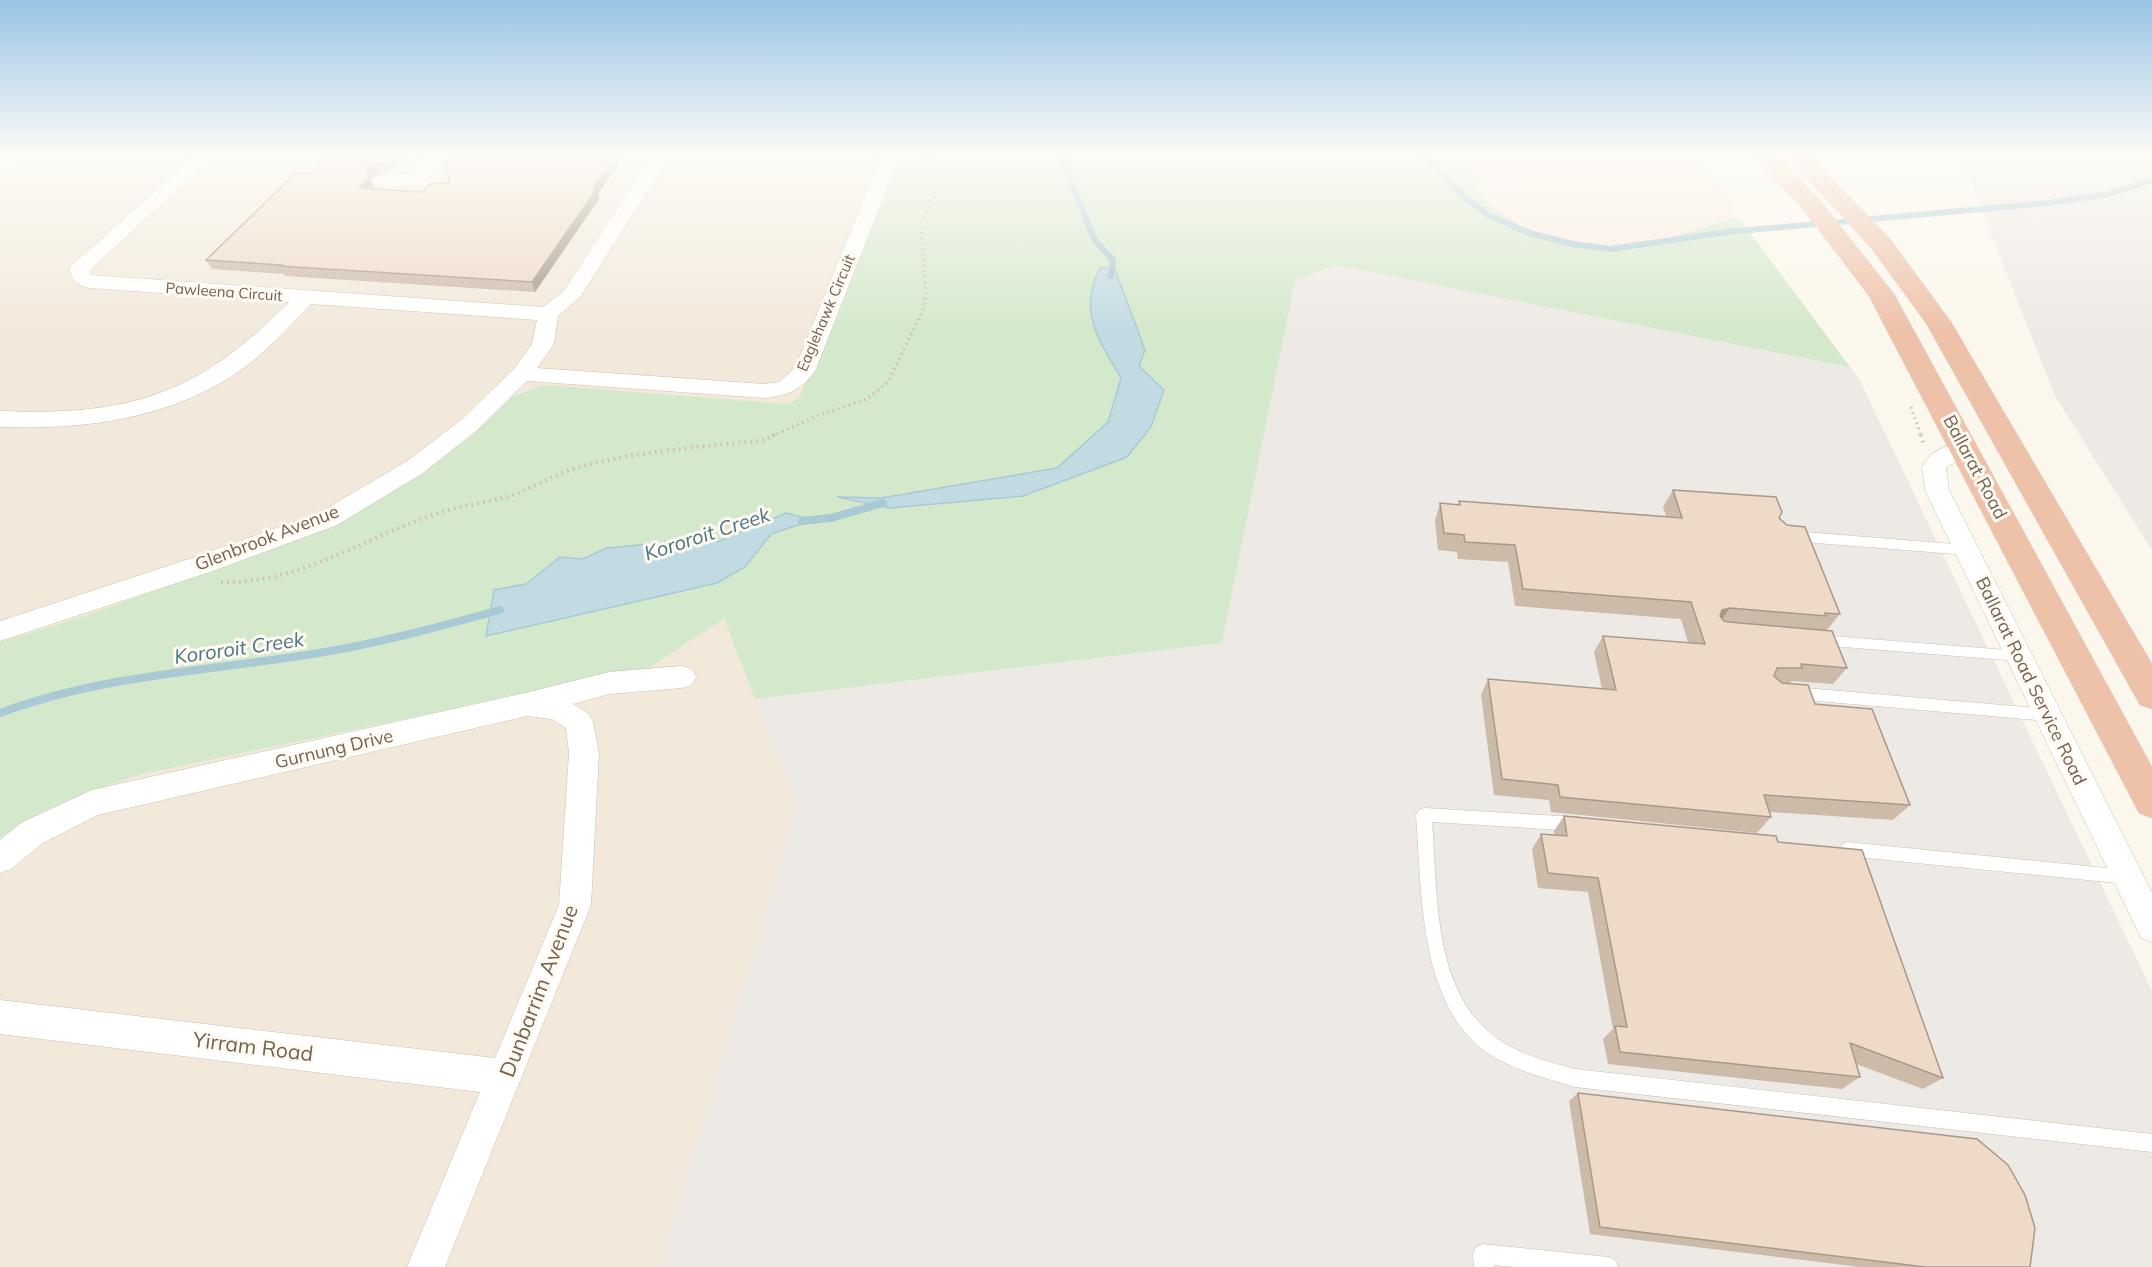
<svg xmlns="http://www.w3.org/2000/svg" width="2152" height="1267" font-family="Mulish,sans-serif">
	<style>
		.residential { fill: #f2e9db }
		.commercial { fill: #faebe1 }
		.industrial { fill: #ede9e4 }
		.green { fill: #d4e8cb }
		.water { fill: #c2dbe3; stroke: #a9c9d4; stroke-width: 1.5 }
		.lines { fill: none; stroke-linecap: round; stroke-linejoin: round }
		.stream-far1 { stroke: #a9c9d4; stroke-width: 6 }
		.stream { stroke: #a9c9d4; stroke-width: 8 }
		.lane-casing { stroke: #cdc0b2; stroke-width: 1 }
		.street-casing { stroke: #cdc0b2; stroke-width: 1 }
		.highway-casing { stroke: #d8d3ce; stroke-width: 1 }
		.path-far1 { stroke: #d3bda9; stroke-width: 3; stroke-dasharray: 1.5 4; stroke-linecap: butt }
		.path { stroke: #d3bda9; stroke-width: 4; stroke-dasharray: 1.5 4.5; stroke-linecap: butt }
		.lane { fill: #fff; fill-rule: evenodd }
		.street { fill: #fff; fill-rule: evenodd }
		.highway { fill: #eec2a9; fill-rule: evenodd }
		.wall { fill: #cdbbaa }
		.shaded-wall { fill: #a7998b }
		.building { fill: #eedac6; stroke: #a7998b; stroke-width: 1.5 }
		.labels { text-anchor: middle; stroke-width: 6; stroke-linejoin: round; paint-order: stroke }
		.far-street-label { font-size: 15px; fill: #746151; stroke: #fefaf2 }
		.street-label { font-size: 18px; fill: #746151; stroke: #fefaf2 }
		.water-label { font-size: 20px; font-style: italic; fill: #4c7685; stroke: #fefaf2 }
		.near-street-label { font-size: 21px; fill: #746151; stroke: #fefaf2 }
	</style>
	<rect width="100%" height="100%" fill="#fbf7ec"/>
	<!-- residential -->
	<path class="residential" d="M0,155H897L799,398L787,404L512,397L471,436L414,478L294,538L82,617L0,642Z
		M724,619L797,804L659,1267H0V839L31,819L80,794L143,774L649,668Z"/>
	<!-- commercial -->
	<path class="commercial" d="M1445,155H1695L1739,218L1657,242L1618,247L1585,245L1553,237L1504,216L1477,189L1458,161Z"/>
	<!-- industrial -->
	<path class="industrial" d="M1956,155H2152V550L2055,396L1961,157Z
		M1335,265L1850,367L1859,379L2152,991V1267H659L797,804L755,699L1222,643L1295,281Z"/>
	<!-- green -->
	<path class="green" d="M897,155H1445C1471,168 1480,201 1505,216C1549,243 1610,255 1660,241C1686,234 1712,222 1739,218L1850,367L1335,265L1295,281L1222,643L755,699L724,619L649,668L143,774C92,790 43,807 0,839V642L82,617L207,571L414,478L471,436L512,397L544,385L787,404L799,398Z"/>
	<!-- water -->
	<path class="water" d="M1114,267L1145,350L1139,366L1164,390L1151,427L1127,457L1023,496L890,508L837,497L881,498L1057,468L1108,422L1121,378C1099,340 1077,311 1100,268Z
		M786,513L813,520L771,534L745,567L717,583L486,636L494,590L526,584L560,557L583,559L607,548L692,540L717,542Z"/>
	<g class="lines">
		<!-- stream-far1 -->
		<path class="stream-far1" d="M1060,155L1095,241L1113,260L1111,276
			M1424,155L1462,195L1488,215L1529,233L1573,244L1611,249L1727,232L2049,203L2109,194L2152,180"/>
		<!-- stream -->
		<path class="stream" d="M802,521L831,518L883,503
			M0,713C102,675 207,671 313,654C376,644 438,627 500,610"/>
		<defs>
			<path id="lane" d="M1792,531L1967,545L1973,550L1967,555L1792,541L1786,536Z
				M1819,635L2019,651L2024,652L2026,656L2024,660L2019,661L1819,645L1814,644L1812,640L1814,636Z
				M1794,687L2048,709L2053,711L2055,715L2053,719L2048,721L1794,699L1789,697L1787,693L1789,689Z
				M1424,808L1577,817L1582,819L1585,824L1582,829L1577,831L1432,822C1438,894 1432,993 1498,1039C1521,1055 1549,1062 1575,1069L2152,1134V1152L1575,1087C1545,1078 1512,1070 1486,1052C1418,1003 1422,890 1416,815L1419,810Z
				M1847,842L2127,870L2133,872L2135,877L2133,882L2127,884L1847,856L1842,854L1839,849L1842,844Z
				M1483,1244L1608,1257L1615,1260L1618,1267H1515L1494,1265V1267H1474L1473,1254L1476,1247Z"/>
			<path id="street" d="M6,155H26L6,171L0,172V159Z
				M196,155H215L90,270L91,275L543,307L563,292L652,155H670L581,296L558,316L554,344L537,368L765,384L779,382L795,368L882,155H900L816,369C802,390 789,395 765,398L527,381L477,430L423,473L337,525L210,572L0,641V621L192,558L319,513L407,461L461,420L514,369L532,344L537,320L311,304C290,326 269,349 245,367C174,419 85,430 0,427V411C130,416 197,395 289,302L89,288C77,285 73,281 69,269L72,265Z
				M428,155H446L428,177L451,183L453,187L451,191C437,194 426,185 413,185C401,184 379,192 371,181L380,175L411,174Z
				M1964,437L1972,439L1976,445L1972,451L1946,468L1949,490L2152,893V942L2141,938L1925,490L1922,467L1931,454Z
				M682,666L692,669L696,677L692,685L682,688L609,694L573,704L589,714L593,722L599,753L591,905L445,1267H407L480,1092L0,1034V1000L495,1058L559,905L569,753L566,728L552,719L527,716L98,815L43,843L11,869L0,873V840L21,823L92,790L525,693L609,672Z"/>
			<path id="highway" d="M1752,155H1775L1819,199L1894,294L2152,767V818L2139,813L1869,296L1803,209Z
				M1786,155H1809L1890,239L1951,322L2152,664V709L2140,705L1926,323L1872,249Z"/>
		</defs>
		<!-- lane casing -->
		<use href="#lane" class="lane-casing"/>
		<!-- street casing -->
		<use href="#street" class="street-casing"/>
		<!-- highway casing -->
		<use href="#highway" class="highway-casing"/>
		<!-- path-far1 -->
		<path class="path-far1" d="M1729,155L1744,164
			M1911,407L1921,436
			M772,436L817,416L867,399L888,382L922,312L926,297L921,225L935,196L928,175L927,155"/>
		<!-- path -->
		<path class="path" d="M1921,435L1924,445
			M221,582C301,585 371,533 445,511C468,504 493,502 516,494C537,486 557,473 579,467C638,451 703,447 764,440L775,435"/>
		<!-- lane -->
		<use href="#lane" class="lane"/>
		<!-- street -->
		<use href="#street" class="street"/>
		<!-- highway -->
		<use href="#highway" class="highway"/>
	</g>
	<!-- wall -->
	<path class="wall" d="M403,155L387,173H379L370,179L374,186L371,189L423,192L449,183V180L446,179L442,170L456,155H625L598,194L599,199L535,292L285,276L284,274L212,269L206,260L311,174Z
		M1673,490L1779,518L1840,614L1827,630L1847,668L1833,684L1792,681L1790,683L1815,704L1910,805L1893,820L1769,812L1771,817L1757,833L1551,812L1549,800L1494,795L1481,695L1488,679L1602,689L1594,652L1603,636L1688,643L1681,619L1515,606L1508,562L1458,559L1457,552L1438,550L1435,521L1440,503L1458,505L1459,501L1666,516L1663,507Z
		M1564,816L1778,842L1943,1078L1923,1089L1856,1064L1860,1077L1842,1089L1608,1064L1603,1039L1613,1029L1588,892L1538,888L1532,849L1541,834L1554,835V831Z
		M1578,1093L2030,1267H1860L1590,1234L1569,1101Z"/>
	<!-- shaded-wall -->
	<path class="shaded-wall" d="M390,155H403L387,173L382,164Z
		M616,155H625L598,194L599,199L535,292L532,282Z
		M374,164L379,173L370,179L374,186L364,197L359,188L365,170Z
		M1730,608L1718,625L1722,610Z"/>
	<!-- building -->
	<path class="building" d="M330,155H390L382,164H374L365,170L369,177L359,188L423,192L431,183H449V173L442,170L456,155H616L595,185L593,190H596L532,282L279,266L281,265L206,260L296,173L311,174Z
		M1673,490L1776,497L1782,512L1779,518L1787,525L1805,527L1840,614L1825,613L1826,616L1730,608L1722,610L1720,616L1724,621L1729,622L1832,631L1847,668L1801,664L1802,668H1777L1774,676L1782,683L1808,685L1815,704L1872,709L1910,805L1764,795L1771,817L1560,797L1558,785L1502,779L1488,679L1616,690L1603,636L1705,644L1691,602L1523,589L1515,545L1465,542L1464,535L1444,533L1440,503L1460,505L1459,501L1682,518Z
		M1564,816L1776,836L1778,842L1862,850L1943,1078L1850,1043L1860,1077L1620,1052L1615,1026L1627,1027L1598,878L1548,873L1541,834L1567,836Z
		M1578,1093L1977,1139L2008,1165L2025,1195L2035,1228L2030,1267H1925L1600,1227Z"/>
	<!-- sky -->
	<linearGradient id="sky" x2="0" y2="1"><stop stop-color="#99c4e6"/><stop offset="0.47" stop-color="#fdfbf6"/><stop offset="1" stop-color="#fdfbf6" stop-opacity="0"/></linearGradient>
	<rect width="2152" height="332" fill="url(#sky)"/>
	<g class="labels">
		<!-- far-street labels -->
		<g class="far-street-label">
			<text transform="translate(224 292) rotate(4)" y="5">Pawleena Circuit</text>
			<text transform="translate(826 313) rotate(-67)" y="5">Eaglehawk Circuit</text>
		</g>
		<!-- street labels -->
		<g class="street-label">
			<text transform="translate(1975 467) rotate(62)" y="6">Ballarat Road</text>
			<text transform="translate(267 538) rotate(-21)" y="6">Glenbrook Avenue</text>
			<text transform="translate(2031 681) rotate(64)" y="6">Ballarat Road Service Road</text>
			<text transform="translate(334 749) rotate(-13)" y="6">Gurnung Drive</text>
		</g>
		<!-- water labels -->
		<g class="water-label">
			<text transform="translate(707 534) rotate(-18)" y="7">Kororoit Creek</text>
			<text transform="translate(239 648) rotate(-8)" y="7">Kororoit Creek</text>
		</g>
		<!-- near-street labels -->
		<g class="near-street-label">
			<text transform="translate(539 991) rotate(-69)" y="7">Dunbarrim Avenue</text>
			<text transform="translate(253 1047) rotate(7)" y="7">Yirram Road</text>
		</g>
	</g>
</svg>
